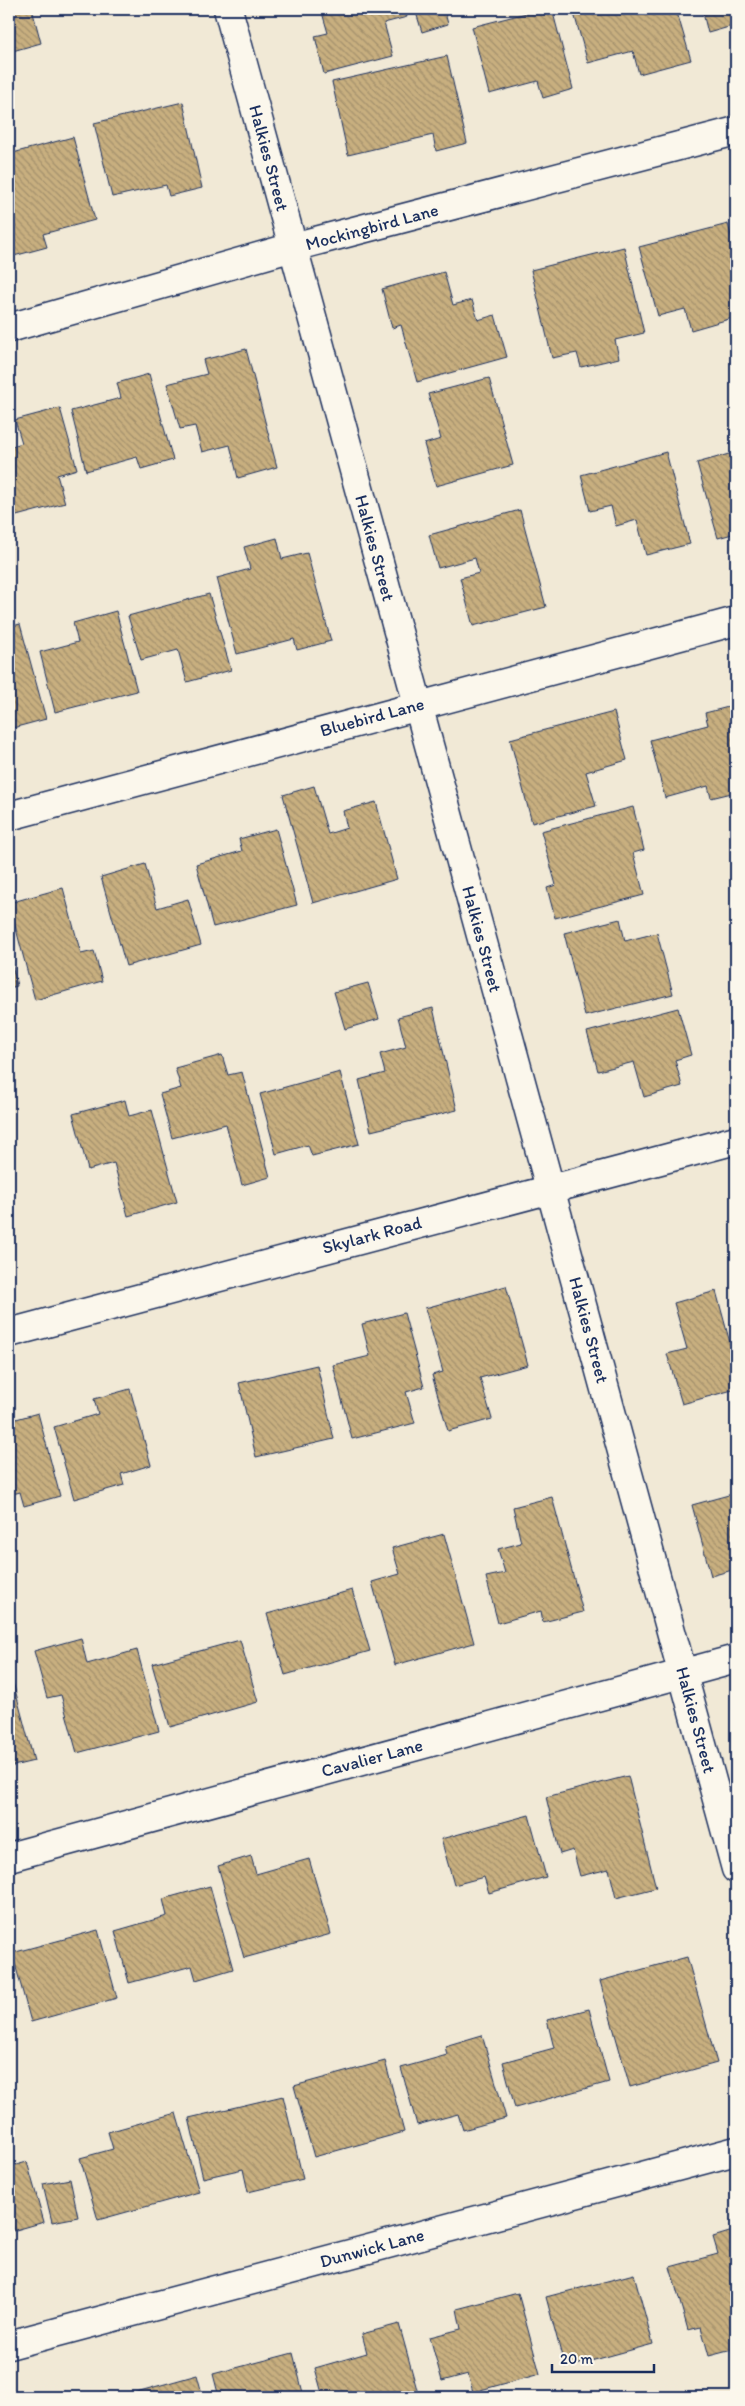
<svg xmlns="http://www.w3.org/2000/svg" width="745" height="2406" font-family="Itim,sans-serif">
	<style>
		.building { fill: url(#building-back-hatch); stroke: #1b2f5e }
		.lines { fill: none; stroke-linecap: round; stroke-linejoin: round }
		.minor-casing { stroke: #1b2f5e; stroke-width: 31 }
		.minor { stroke: #fbf7ec; stroke-width: 28 }
		.labels { text-anchor: middle; stroke-width: 4; stroke-linejoin: round; paint-order: stroke }
		.street-label { font-size: 18px; fill: #1b2f5e; stroke: #fbf7ec }
	</style>
	<defs>
		<pattern id="building-back-hatch" width="6" height="6" patternUnits="userSpaceOnUse" patternTransform="scale(1.25)"><rect width="6" height="6" fill="#c8af7f"/><path d="M-1 5l2 2M0 0l6 6M5-1l2 2" fill="none" stroke="#a28f6b"/></pattern>
	</defs>
	<rect width="100%" height="100%" fill="#f1e9d6"/>
	<filter id="ink" filterUnits="userSpaceOnUse"><feTurbulence type="fractalNoise" baseFrequency=".02" numOctaves="2"/><feDisplacementMap in="SourceGraphic" scale="10" xChannelSelector="R" yChannelSelector="G"/><feConvolveMatrix kernelMatrix="1 2 1 2 8 2 1 2 1" color-interpolation-filters="sRGB"/></filter>
	<g filter="url(#ink)">
		<!-- building -->
		<path class="building" d="M9,9H32L41,43L9,52Z
			M321,9H405L407,17L384,23L393,56L324,74L315,36L328,33Z
			M415,9H444L448,24L422,32Z
			M542,9H552L573,89L543,98L538,81L489,94L472,27Z
			M576,9H676L691,60L639,74L633,51L588,63L573,10Z
			M702,9H736V25L708,33Z
			M447,56L467,143L436,151L433,135L348,155L332,82Z
			M183,102L202,188L169,196L166,185L112,197L94,123Z
			M73,137L95,220L43,234L47,247L10,257L9,154Z
			M728,224L736,255V317L691,330L685,309L658,316L639,247Z
			M624,247L644,333L615,340L619,358L581,367L577,353L552,358L531,270Z
			M444,272L453,305L472,300L478,320L495,315L507,357L417,382L401,325L392,328L382,289Z
			M246,349L277,467L238,478L230,445L202,452L195,426L180,429L167,384L207,374L203,360Z
			M149,374L173,460L141,469L137,457L86,471L71,411L121,398L117,383Z
			M489,378L513,465L436,486L424,444L441,439L428,394Z
			M60,408L77,469L57,475L65,503L9,518V447L22,443L15,420Z
			M666,452L690,544L646,555L637,520L616,526L611,506L590,511L581,475Z
			M736,452V533L718,538L697,463Z
			M520,510L546,607L473,626L460,578L479,573L475,558L438,568L429,535Z
			M277,538L282,559L307,553L331,641L297,650L294,639L237,654L217,578L250,569L244,547Z
			M209,594L231,670L187,682L178,650L141,660L128,616Z
			M116,611L137,691L55,712L40,652L78,642L73,623Z
			M20,624L46,719L9,729V627Z
			M736,705V792L711,798L708,786L665,798L650,740L708,725L705,713Z
			M614,712L627,760L586,772L596,806L532,823L510,739Z
			M314,786L328,834L347,828L343,811L376,802L397,879L313,903L283,795Z
			M633,807L644,850L633,853L644,895L555,918L547,888L556,885L541,831Z
			M276,829L297,905L213,927L196,864L242,851L239,839Z
			M145,864L157,908L188,899L201,945L126,966L101,877Z
			M63,888L81,954L94,951L102,981L35,1000L9,903Z
			M620,919L625,941L657,933L673,994L585,1016L564,933Z
			M9,950L17,986L9,988Z
			M368,983L379,1019L345,1029L334,992Z
			M433,1008L457,1110L371,1131L359,1080L385,1073L380,1054L406,1047L398,1017Z
			M678,1008L691,1055L675,1060L682,1086L644,1097L634,1062L598,1071L587,1032Z
			M222,1055L228,1075L242,1072L270,1177L242,1185L226,1124L172,1138L160,1094L181,1088L175,1068Z
			M340,1072L359,1144L312,1156L308,1145L276,1154L260,1094Z
			M125,1100L129,1116L152,1110L177,1202L128,1216L114,1163L88,1170L73,1114Z
			M506,1286L528,1365L480,1378L492,1419L448,1431L432,1375L443,1372L425,1308Z
			M716,1291L736,1365V1389L682,1404L667,1354L687,1349L674,1303Z
			M404,1313L424,1387L406,1392L415,1423L352,1439L333,1365L370,1356L362,1324Z
			M317,1365L334,1439L256,1457L239,1383Z
			M130,1389L151,1465L121,1474L124,1485L74,1499L54,1427L98,1414L94,1399Z
			M38,1413L60,1496L24,1506L20,1492L9,1495V1421Z
			M736,1493V1569L711,1576L692,1505Z
			M552,1497L583,1612L543,1622L541,1611L498,1623L486,1577L505,1573L498,1549L521,1543L513,1507Z
			M444,1534L474,1643L395,1665L372,1582L400,1574L392,1548Z
			M352,1590L370,1651L285,1675L267,1614Z
			M81,1638L87,1664L137,1650L159,1731L77,1753L61,1695L47,1698L34,1651Z
			M240,1640L258,1702L170,1727L152,1664Z
			M9,1667L34,1761L9,1767Z
			M628,1776L656,1888L616,1898L609,1869L580,1876L573,1850L560,1854L546,1797Z
			M529,1815L546,1877L489,1893L484,1877L454,1885L441,1839Z
			M251,1856L256,1874L309,1859L331,1934L244,1958L218,1866Z
			M210,1886L233,1969L196,1980L192,1966L129,1983L115,1931L167,1916L163,1899Z
			M98,1930L117,1998L31,2022L12,1953Z
			M687,1957L717,2063L630,2087L600,1981Z
			M589,2009L609,2082L515,2108L503,2062L554,2048L547,2020Z
			M482,2035L506,2118L463,2130L458,2114L417,2125L401,2068L447,2055L445,2046Z
			M385,2061L404,2132L314,2157L294,2086Z
			M283,2096L303,2179L248,2192L243,2169L203,2178L189,2118Z
			M176,2113L199,2192L98,2220L80,2158L113,2149L108,2132Z
			M27,2162L44,2222L9,2232V2167Z
			M70,2179L78,2217L52,2222L43,2184Z
			M736,2230V2349L709,2356L701,2327L688,2330L670,2267L718,2254L713,2237Z
			M634,2274L653,2344L565,2368L546,2297Z
			M518,2293L540,2374L473,2392L468,2374L442,2381L430,2337L461,2329L457,2309Z
			M399,2324L419,2397H323L315,2368L367,2353L362,2334Z
			M293,2353L304,2397H219L213,2374Z
			M197,2375L203,2397H122V2396Z"/>
		<g class="lines">
			<defs>
				<path id="minor" d="M228,9L736,1869
					M9,328L293,247L736,131
					M9,816L736,621
					M9,1333L736,1140
					M9,1857L736,1659
					M9,2345L736,2151"/>
			</defs>
			<!-- minor casing -->
			<use href="#minor" class="minor-casing"/>
			<!-- minor -->
			<use href="#minor" class="minor"/>
		</g>
	</g>
	<g class="labels">
		<!-- street labels -->
		<g class="street-label">
			<text transform="translate(269 158) rotate(75)" y="6">Halkies Street</text>
			<text transform="translate(372 227) rotate(-15)" y="6">Mockingbird Lane</text>
			<text transform="translate(375 548) rotate(75)" y="6">Halkies Street</text>
			<text transform="translate(372 717) rotate(-15)" y="6">Bluebird Lane</text>
			<text transform="translate(482 939) rotate(75)" y="6">Halkies Street</text>
			<text transform="translate(372 1235) rotate(-15)" y="6">Skylark Road</text>
			<text transform="translate(589 1330) rotate(75)" y="6">Halkies Street</text>
			<text transform="translate(696 1720) rotate(75)" y="6">Halkies Street</text>
			<text transform="translate(372 1758) rotate(-15)" y="6">Cavalier Lane</text>
			<text transform="translate(372 2248) rotate(-15)" y="6">Dunwick Lane</text>
		</g>
	</g>
	<!-- margin -->
	<rect width="745" height="2406" fill="none" stroke="#fbf7ec" stroke-width="30"/>
	<rect x="15" y="15" width="715" height="2376" fill="none" stroke="#1b2f5e" stroke-width="2" filter="url(#ink)"/>
	<!-- scale -->
	<path d="M552 2364v8h102v-8" fill="none" stroke="#1b2f5e" stroke-width="2.5"/>
	<text x="560" y="2364" font-size="15" fill="#1b2f5e" stroke="#fbf7ec" stroke-width="4" paint-order="stroke">20 m</text>
</svg>
